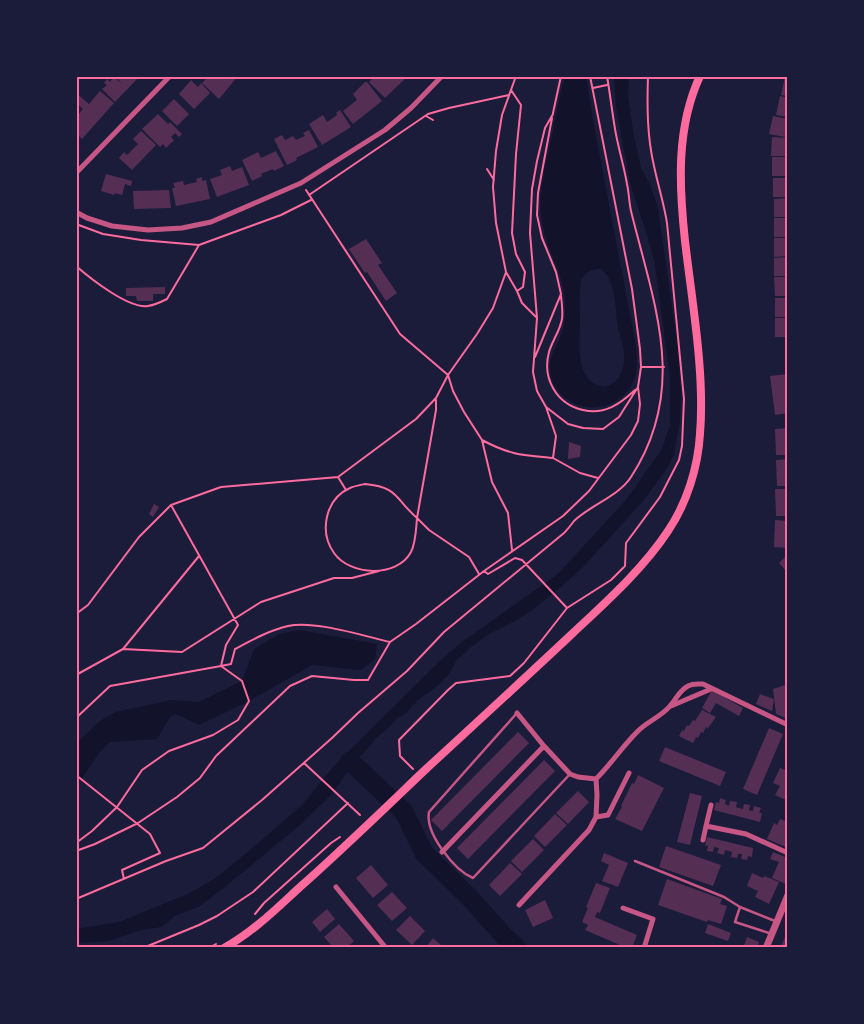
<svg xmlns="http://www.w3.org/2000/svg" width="864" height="1024" font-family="'DM Sans',sans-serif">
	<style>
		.water { fill: #12122b; fill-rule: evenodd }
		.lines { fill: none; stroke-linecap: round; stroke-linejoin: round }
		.river { stroke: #12122b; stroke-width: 19 }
		.building { fill: #542f53 }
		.path { stroke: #ff6b9d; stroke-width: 2 }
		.service { stroke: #c65784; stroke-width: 2.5 }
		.minor { stroke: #c65784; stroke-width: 5 }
		.tertiary { stroke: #c65784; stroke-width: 7 }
		.secondary { stroke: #ff6b9d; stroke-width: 8 }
		.neatline { fill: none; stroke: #ff6b9d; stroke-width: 2 }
	</style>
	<rect width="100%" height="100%" fill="#1b1b3a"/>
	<!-- water -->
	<path class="water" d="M565,76H586L594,126L636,346C637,359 638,375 631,386C615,414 571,415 555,386C542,360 557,351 563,329C565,320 565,311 565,302C564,273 546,250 542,222C537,193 546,164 552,136C556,116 559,96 565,76ZM601,269C617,281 615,309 618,328C619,336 624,345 624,354C625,361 623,371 619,377C616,383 610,385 604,387C574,381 580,346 580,323C580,309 579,294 581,280C586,271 591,269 601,269Z
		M614,76H629L628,96L634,137L641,168L650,184L658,208L678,349L681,394L680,420L674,454L668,467L643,501L584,566L562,586L532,610L517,620L489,634L471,647L456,661L449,674L436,687L419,699L405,714L397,718L388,728L376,738L348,771L331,795L301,824L226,886L200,906L175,916L161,927L137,931L109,941L76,943V929L119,922L188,894L216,878L249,851L302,805L334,766L440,661L462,642L558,574L626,500L662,449L670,425V378L655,264L647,235L630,183L616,106Z
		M299,630L377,644L375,659L361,670L312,665L249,701L199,725L176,714L170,717L157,739L110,742L99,753L76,787V744L100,721L116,712L172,700L199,702L242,681L254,649L279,634Z"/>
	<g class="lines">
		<!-- river -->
		<path class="river" d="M350,761L404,812L424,853L470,898L503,935L517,948"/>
	</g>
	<!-- building -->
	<path class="building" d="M115,76H137L138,78L115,102L102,89L107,85L104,83L107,79L110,82L114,77L122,84Z
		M203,76H238L219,99L202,83L206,79Z
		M375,76H408L385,98L369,82Z
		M785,77H788V96L781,95Z
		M191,80L198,87L201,83L210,93L194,109L179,94Z
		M365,82H367L382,101L353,124L343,111L357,100L353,94Z
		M100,91L114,103L82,139L76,133V117L83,109L76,103V93L89,104Z
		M780,96L788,98V117L776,115Z
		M174,99L189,114L177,126L162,111Z
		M340,110L351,127L322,145L309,124L323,115L327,122L337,115L336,113Z
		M158,114L168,124L170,122L182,134L179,137L175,133L171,137L174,140L166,148L163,144L160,147L142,129Z
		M773,116L788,119L785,137L769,134Z
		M309,130L318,147L296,158L297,160L287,165L274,139L282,135L285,140L293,136L296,140L305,136L303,133Z
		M141,131L156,145L132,170L119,158L124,152L127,155L138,144L133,139Z
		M772,137L788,138V156H771Z
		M276,151L284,166L274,171L273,169L261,174L262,176L252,181L242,160L258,152L261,158Z
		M772,157H788V176H772Z
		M230,166L232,171L242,167L249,185L217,197L210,179L222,175L220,170Z
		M106,174L132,181L131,186L125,184L122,195L115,193L114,195L101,191Z
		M202,177V181L206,180L210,199L176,206L172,188H175L173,183L183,181L184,185L197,182L196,179Z
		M773,178H788V197H773Z
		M169,190L171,208L134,209L133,191Z
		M788,198V217H774V199Z
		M774,218H788V237H774Z
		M774,238H788V256L774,257Z
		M366,239L382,263L378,265L397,293L386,301L367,272L365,273L349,249Z
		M788,257V276H774V258Z
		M774,277H788V296H775Z
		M165,287V294H153V301H137L136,296H126V288Z
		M775,298H788V317H775Z
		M775,318H788V337H775Z
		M788,374V413L775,415L770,376Z
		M788,428V455H776L775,429Z
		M569,442L581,446L580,457L568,459Z
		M788,459V486H777L776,460Z
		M775,489H788V516H776Z
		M154,504L159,507L153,517L149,514Z
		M775,520L788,521V548L774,547Z
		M788,554V573L779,563Z
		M788,684V719L776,714L773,689Z
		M712,690L743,708L739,716L716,703L710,713L702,708Z
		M760,694L774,699L772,711L756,704Z
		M702,710L716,717L708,728L706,727L703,733L701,732L698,738L696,737L693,743L679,736L682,730L684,731L687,725L689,726L693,720L695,721Z
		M769,728L783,734L757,795L743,789Z
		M518,732L529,743L442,831L431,820Z
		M665,747L726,772L720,786L659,761Z
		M544,760L555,771L468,859L457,848Z
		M780,768L788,771V801L775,795L780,786L773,783Z
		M638,775L664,788L642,831L615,819L622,807L621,806L632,783L634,784Z
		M578,791L589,802L568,824L556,813Z
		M690,793L702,796L690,845L677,842Z
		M720,798L726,800L725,804L729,806L730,801L737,802L736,807L739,808L743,809L744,804L750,805L749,810L751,811H753L754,806L761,808L759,813H762L760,822L714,810L716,802L719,803Z
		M555,814L567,825L545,847L534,836Z
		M780,819L788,822V848L767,839L774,823L777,825Z
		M707,837L753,848L752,857L748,856L747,860L741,859L742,854H738L737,858L731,857L732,852L725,850L724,855L717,853L719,848L714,847L713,852L707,851L708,846L705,845Z
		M533,839L544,850L522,872L511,861Z
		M666,846L721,865L713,886L659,867Z
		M773,852L788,858V880L786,884L772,878L779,862L770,859Z
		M604,853L628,863L618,887L602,881L609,865L601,861Z
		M510,863L522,874L500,896L489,885Z
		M371,865L388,885L373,898L356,878Z
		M752,873L763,878L764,876L779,882L769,904L755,897L758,891L747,886Z
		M667,879L722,899L720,904L727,906L721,924L708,920L707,922L658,905Z
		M596,883L610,888L600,913L597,912L595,917L637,935L632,948H627L585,930L588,925L582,922L588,908L586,907Z
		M392,892L407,908L392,921L377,905Z
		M545,900L553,918L533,927L525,910Z
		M327,909L335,919L320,932L312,922Z
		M410,916L425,931L412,945L396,930Z
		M339,924L354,941L346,948H334L324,937Z
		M708,924L731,933L728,941L705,933Z
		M788,930V948H781L782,944Z
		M747,937L759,942L757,948H743Z
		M433,938L441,945L444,948H425Z"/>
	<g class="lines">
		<!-- path -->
		<path class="path" d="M516,76L502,115L496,151L493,187L496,223L506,272L517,291L522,303L536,317
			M593,88L607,85
			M511,90L521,105L516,154L512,233L516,254L525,272L523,287L517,291
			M553,113L561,76
			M426,116L433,120
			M487,169L494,180
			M306,190L400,334L448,375L453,391L464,412L482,440L492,482L508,513L512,550
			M309,195L428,114L449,108L509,95
			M76,224L103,234L141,240L199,245
			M76,266C91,279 129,309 148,306C155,305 161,302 167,299L199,245L281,215L311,200
			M561,296C562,304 563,312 562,319C560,331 552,341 549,352C542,378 556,404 583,410C605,415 620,404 635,390
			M535,357L561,294L556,272L542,238L537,215L538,193L552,118
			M641,367H664
			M436,400V410L417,518L429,530L469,557L479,574
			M546,407L568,424L583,428L603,429L619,417L638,387L641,367L640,349L632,289L590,76
			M482,440C510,455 522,455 553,458L556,436L546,407L537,391L533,372L537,318L530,233L532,189L537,161L545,128L553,114
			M553,458L580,473L598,478
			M338,477L346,490
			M365,484C399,487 395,499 417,518C416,529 416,542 411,552C397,578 350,576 334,553C319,532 325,499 350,488C354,486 360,485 365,484Z
			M171,505L238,625L226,645L221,666L231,664L235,649C252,640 270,630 288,626C314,620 364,636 390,642
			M625,566L626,543L660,497L679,460L682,446L684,399L667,223C664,204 658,185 654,166C647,136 647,106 648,76
			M484,571L488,574L515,558L522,560L567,608
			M76,614L88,605L139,537L171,505L221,487L338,477L416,419L436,398L448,375L477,334L493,308L506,272
			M123,649L182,652L261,602L334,578H352L379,571
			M524,663L567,608L611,580L624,567
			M76,675L123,649L199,556
			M76,718L110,686L221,666L242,681L249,701L238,720L213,735L169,751L142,770L117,807L92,831L76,843
			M304,763L360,815
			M413,769L400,756L399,740L448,690L456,683L510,676L524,663
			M76,775L150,834L160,853L122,870L124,879
			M76,851L95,844L138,823L177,797L200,778L216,756L290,686L312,676L354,680H368L390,642L416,624L484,571L563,516L589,491L631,435L638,421L640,404L638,387
			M76,899L166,861L203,848L262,800L332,738L358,713L407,671L444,632L564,533C568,529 571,525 574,521C589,506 619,496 631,477C689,388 654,305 631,211C629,202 629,193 627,184C624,166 618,147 615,129C612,111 610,94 607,76
			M255,914L264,903L331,843L340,837
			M143,948L199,925L217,916L253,892L348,803
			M209,948L216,944"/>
		<!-- service -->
		<path class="service" d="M516,714L429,812C425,833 454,870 473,878L570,774
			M635,861L724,897L740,907
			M772,934L735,922L740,907L775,921
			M692,948H697"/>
		<!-- minor -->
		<path class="minor" d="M76,173L170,76
			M76,212L87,218L112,226L148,230L182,228L211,222L301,183L385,130L411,108L442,76
			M671,706L711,689
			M517,713L544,746L570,774L578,777L596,779C611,764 622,747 637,732C646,722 661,717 670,706C676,699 680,690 688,686C693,683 698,684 703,684L788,725
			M596,779L597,795L596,817
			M711,805L706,826L746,834L788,853
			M703,840L706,826
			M442,852L544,746
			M336,887L386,948
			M519,905L589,830L596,817L608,815L629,773
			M623,908L653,919L644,948"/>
		<!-- tertiary -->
		<path class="tertiary" d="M766,948L788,895"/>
		<!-- secondary -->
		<path class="secondary" d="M224,948C253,932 276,909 300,887C343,849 384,809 426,769C475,724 524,679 573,633C606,602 643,569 668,531C687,503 698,467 700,434C705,373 692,302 685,241C679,185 676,128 700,76"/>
	</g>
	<!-- border -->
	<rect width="864" height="1024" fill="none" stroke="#1b1b3a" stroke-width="155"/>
	<rect x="78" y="78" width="708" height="868" class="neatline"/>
</svg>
